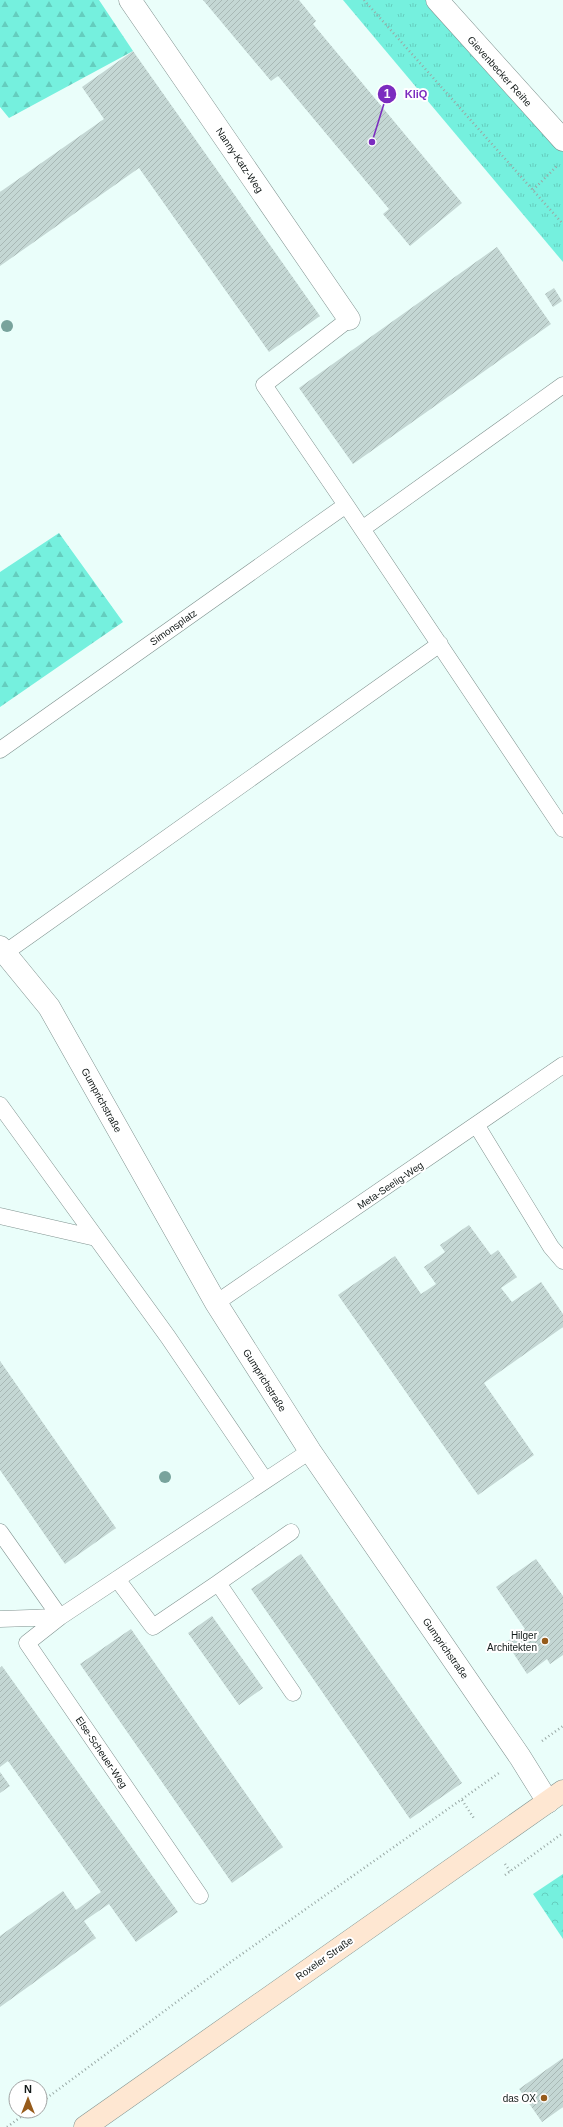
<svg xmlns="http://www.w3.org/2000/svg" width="563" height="2127" font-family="Helvetica,sans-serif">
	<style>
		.grass { fill: url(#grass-tufts) }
		.forest { fill: url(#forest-firs) }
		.park { fill: url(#park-crowns) }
		.building { fill: url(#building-hatch) }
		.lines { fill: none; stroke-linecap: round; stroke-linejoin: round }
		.service-casing { stroke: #819390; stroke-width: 17 }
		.minor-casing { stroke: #819390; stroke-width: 23 }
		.secondary-casing { stroke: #819390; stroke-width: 23 }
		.path { stroke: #99a8a5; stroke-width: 2.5; stroke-dasharray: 1 3; stroke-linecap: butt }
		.service { stroke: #fff; stroke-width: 16 }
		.minor { stroke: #fff; stroke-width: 22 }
		.secondary { stroke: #fee7d2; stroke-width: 22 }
		.tree { fill: #78a39c }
		.poi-dot { fill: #965b1b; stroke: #fff; stroke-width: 1.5 }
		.labels { text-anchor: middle; stroke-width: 4; stroke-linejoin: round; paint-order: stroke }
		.street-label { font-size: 10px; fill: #131a19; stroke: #fff }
		.poi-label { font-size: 10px; fill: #131a19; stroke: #fff; text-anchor: end }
		.leader { fill: none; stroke: #7b2cbf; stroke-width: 1.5 }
		.callout-dot { fill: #7b2cbf; stroke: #fff; stroke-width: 1.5 }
		.mark-label { font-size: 12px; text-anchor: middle; font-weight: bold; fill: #fff }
		.callout-label { font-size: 11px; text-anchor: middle; font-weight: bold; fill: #7b2cbf; stroke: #fff; stroke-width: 4; stroke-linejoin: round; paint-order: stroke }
	</style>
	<defs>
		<pattern id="grass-tufts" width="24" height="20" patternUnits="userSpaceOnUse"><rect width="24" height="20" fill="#75f0de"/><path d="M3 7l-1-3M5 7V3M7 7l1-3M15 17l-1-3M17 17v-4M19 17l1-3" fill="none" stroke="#64cdbe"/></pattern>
		<pattern id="forest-firs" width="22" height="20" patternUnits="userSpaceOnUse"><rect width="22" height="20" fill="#75f0de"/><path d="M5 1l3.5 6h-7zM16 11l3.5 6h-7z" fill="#64cdbe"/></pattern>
		<pattern id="park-crowns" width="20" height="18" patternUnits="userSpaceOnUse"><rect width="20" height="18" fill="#75f0de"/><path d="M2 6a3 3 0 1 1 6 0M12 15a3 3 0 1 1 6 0" fill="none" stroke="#64cdbe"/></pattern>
		<pattern id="building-hatch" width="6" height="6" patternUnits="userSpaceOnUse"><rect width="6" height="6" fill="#c4d7d4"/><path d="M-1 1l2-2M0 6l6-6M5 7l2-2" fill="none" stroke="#a8b8b5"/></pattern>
	</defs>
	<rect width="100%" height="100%" fill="#eafefa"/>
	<!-- grass -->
	<path class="grass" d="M343,0H439L563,141V262Z"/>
	<!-- forest -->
	<path class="forest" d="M0,0H99L133,51L9,118L0,107Z
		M59,533L123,622L0,707V572Z"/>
	<!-- park -->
	<path class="park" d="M563,1874V1939L533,1894Z"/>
	<!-- building -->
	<path class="building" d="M203,0H299L316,21L313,24L462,203L410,246L383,214L389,209L278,76L271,81Z
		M133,51L320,316L269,352L139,168L0,266V192L104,119L82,87Z
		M497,247L551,324L353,464L299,388Z
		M554,288L562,301L553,307L545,294Z
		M469,1225L491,1255L498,1250L517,1277L501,1288L512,1302L541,1282L563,1314V1327L484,1383L534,1455L478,1495L338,1295L395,1256L421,1294L436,1284L424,1267L445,1252L440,1245Z
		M0,1361L116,1528L65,1564L0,1470Z
		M301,1554L462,1783L410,1819L251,1589Z
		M536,1559L563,1596V1655L550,1664L547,1659L527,1674L506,1642L525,1629L496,1587Z
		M212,1616L263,1688L239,1705L188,1633Z
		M131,1629L283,1847L232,1883L80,1664Z
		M2,1666L178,1912L136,1942L109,1904L84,1921L96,1938L0,2007V1936L63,1891L76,1910L101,1892L8,1761L0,1767V1668Z
		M0,1772L10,1786L0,1793Z
		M563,2058V2107L542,2122L519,2089Z"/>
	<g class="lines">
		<defs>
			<path id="service" d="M349,319L264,385L346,505L563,829
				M362,529L563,385
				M0,750L346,505
				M6,952L440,644
				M0,1105L168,1337L265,1480
				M477,1126L551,1247L563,1261
				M0,1216L96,1238
				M216,1303L563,1065
				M0,1532L60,1617L27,1643L200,1896
				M117,1579L153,1627L218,1583L293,1693
				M218,1583L291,1532
				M0,1619L60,1617L310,1451"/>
			<path id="minor" d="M130,0L349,319
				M437,0L563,140
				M0,947L49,1007L216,1303L310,1451L520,1757L548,1802"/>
			<path id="secondary" d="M85,2127L563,1791"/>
		</defs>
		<!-- service casing -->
		<use href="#service" class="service-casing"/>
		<!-- minor casing -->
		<use href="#minor" class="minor-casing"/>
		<!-- secondary casing -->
		<use href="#secondary" class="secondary-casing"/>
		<!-- path -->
		<path class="path" d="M364,0L563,224
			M533,190L558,165
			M542,1741L563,1726
			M462,1800L475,1820
			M505,1864L510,1871
			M505,1875L563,1833
			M40,2103L232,1961L499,1773
			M7,2127L29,2111"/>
		<!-- service -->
		<use href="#service" class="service"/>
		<!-- minor -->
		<use href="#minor" class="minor"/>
		<!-- secondary -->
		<use href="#secondary" class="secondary"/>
	</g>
	<!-- trees -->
	<g class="tree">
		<circle cx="7" cy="326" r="6"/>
		<circle cx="165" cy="1477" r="6"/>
	</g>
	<!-- markers -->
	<g class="poi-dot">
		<circle cx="545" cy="1641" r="4"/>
		<circle cx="544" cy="2098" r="4"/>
	</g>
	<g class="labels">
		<!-- street labels -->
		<g class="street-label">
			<text transform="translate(500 71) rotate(48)" y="4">Gievenbecker Reihe</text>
			<text transform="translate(240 160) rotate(56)" y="4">Nanny-Katz-Weg</text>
			<text transform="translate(173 627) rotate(-35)" y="4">Simonsplatz</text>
			<text transform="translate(102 1100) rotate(61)" y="4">Gumprichstraße</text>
			<text transform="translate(390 1185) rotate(-34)" y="4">Meta-Seelig-Weg</text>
			<text transform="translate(265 1380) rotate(58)" y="4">Gumprichstraße</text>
			<text transform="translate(446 1648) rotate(55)" y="4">Gumprichstraße</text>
			<text transform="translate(102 1752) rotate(56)" y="4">Else-Scheuer-Weg</text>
			<text transform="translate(324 1958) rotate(-35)" y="4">Roxeler Straße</text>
		</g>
		<!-- poi labels -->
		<g class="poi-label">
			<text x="537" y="1639">Hilger<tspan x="537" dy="12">Architekten</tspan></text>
			<text x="536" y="2102">das OX</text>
		</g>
	</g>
	<!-- callouts -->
	<path class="leader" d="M372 142L387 94"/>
	<g class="callout-dot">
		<circle cx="372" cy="142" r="4"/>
		<circle cx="387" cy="94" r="10"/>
	</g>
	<g class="mark-label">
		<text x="387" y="98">1</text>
	</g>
	<g class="callout-label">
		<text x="416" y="98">KliQ</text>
	</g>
	<!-- north arrow -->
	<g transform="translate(28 2099)"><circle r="19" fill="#ffffff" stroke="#a1a3a3"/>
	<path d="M0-3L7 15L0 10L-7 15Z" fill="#965b1b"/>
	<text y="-6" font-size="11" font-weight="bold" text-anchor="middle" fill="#131a19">N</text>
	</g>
</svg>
